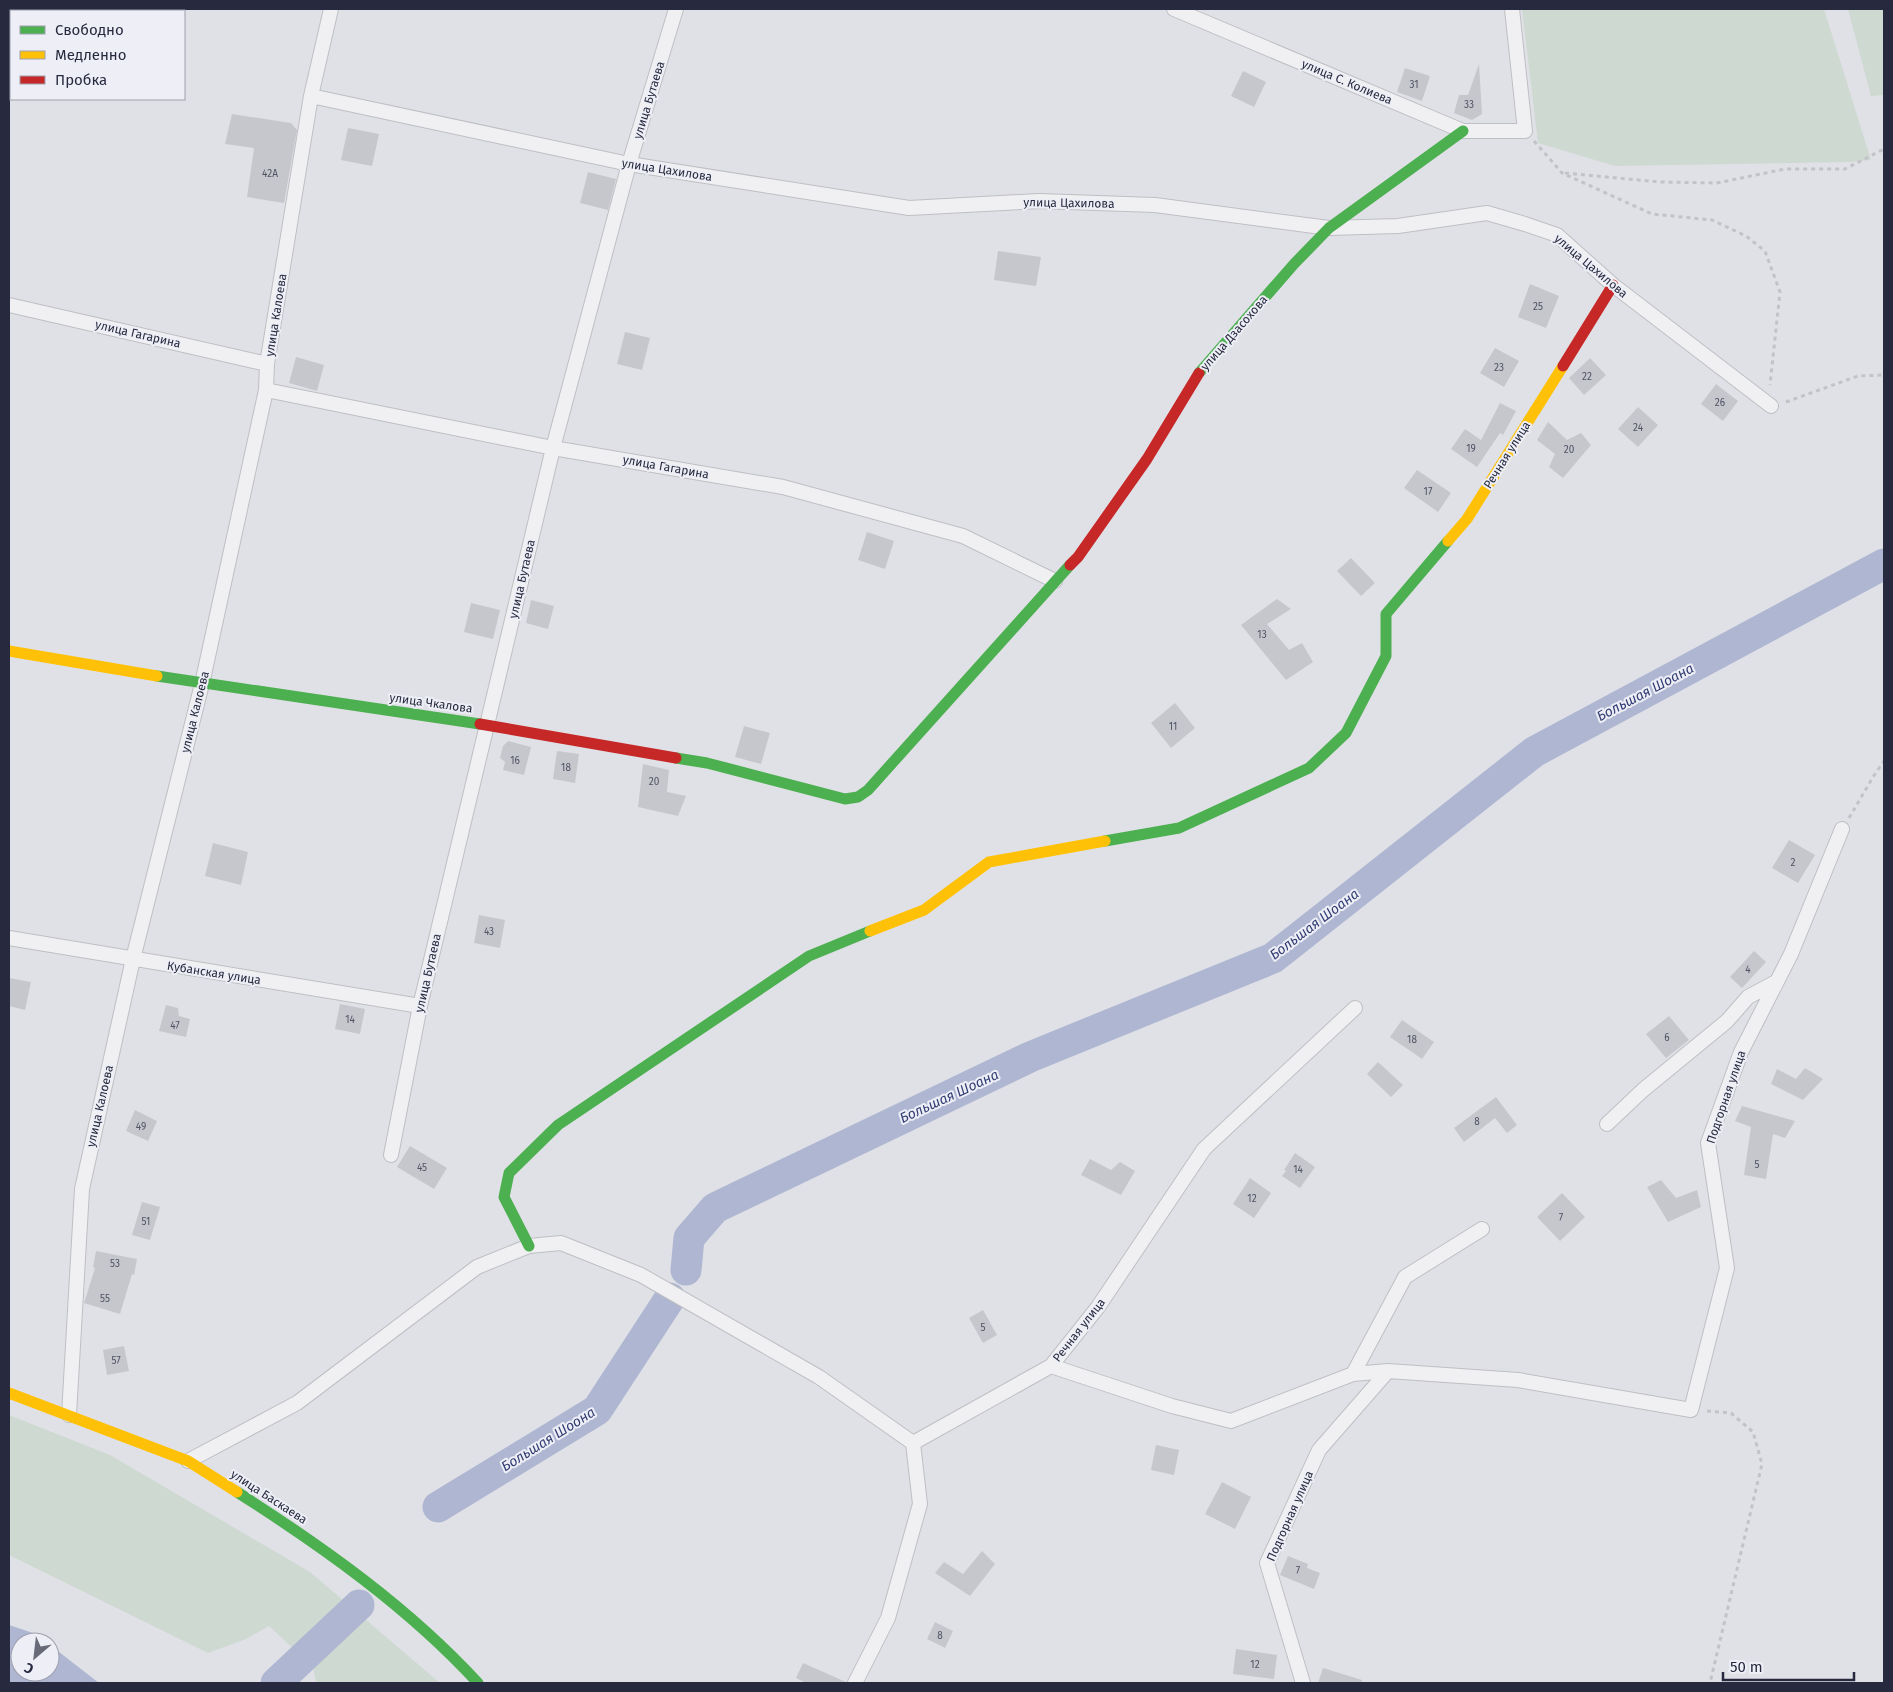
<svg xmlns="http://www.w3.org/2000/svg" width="1893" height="1692" font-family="'Fira Sans',sans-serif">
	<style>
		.green { fill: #ced9d1 }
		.water { fill: #aeb6d2 }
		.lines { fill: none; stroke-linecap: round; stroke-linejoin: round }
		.river { stroke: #aeb6d2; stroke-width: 31 }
		.building { fill: #c6c7cd }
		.street-casing { stroke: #bebfc4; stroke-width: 16 }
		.path { stroke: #c2c2c9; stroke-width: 3; stroke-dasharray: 4 4; stroke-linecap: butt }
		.street { stroke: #f0f0f2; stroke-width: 14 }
		.fast { stroke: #4caf50; stroke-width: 11 }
		.slow { stroke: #ffc107; stroke-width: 11 }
		.jam { stroke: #c62828; stroke-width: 11 }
		.labels { text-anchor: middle; stroke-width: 4; stroke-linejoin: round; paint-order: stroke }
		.number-label { font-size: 10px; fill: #505364 }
		.street-label { font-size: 12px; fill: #272a3f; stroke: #eeeff6 }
		.water-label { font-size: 14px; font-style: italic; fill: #313d73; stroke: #eeeff6 }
	</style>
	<rect width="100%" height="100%" fill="#e0e1e6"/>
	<!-- green -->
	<path class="green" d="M1522,9H1824L1871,160L1849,162L1615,166L1538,143Z
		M1848,9H1884V95L1871,96Z
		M9,1415L110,1455L310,1572L440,1683H316L313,1667L269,1626L246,1639L208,1653L9,1555Z"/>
	<!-- water -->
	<path class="water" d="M9,1625L36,1634L46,1642H20V1672H50V1645L99,1683H9Z"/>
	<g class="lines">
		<!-- river -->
		<path class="river" d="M686,1270L689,1238L715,1208L1030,1057L1273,958L1534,752L1884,564
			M438,1507L597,1410L670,1298
			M276,1683L359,1605"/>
	</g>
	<!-- building -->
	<path class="building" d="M1479,64L1482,114L1472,120L1454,113L1459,95H1468Z
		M1405,68L1430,76L1422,101L1397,92Z
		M1243,71L1266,82L1254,107L1231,96Z
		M232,114L291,123L297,130L284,203L247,197L254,148L225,144Z
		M348,128L379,134L372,166L341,160Z
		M588,172L616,179L608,210L580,203Z
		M998,251L1041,257L1036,286L994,280Z
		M1530,284L1559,296L1546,328L1518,317Z
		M625,332L650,338L642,370L617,364Z
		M1495,348L1519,361L1504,387L1480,373Z
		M296,357L324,365L317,391L289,383Z
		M1590,358L1606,375L1584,395L1569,378Z
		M1716,384L1738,401L1723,421L1701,404Z
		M1500,403L1516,411L1503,435L1500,433L1477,467L1451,449L1465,429L1481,440Z
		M1638,407L1658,425L1638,447L1618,429Z
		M1548,422L1567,440L1581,433L1591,445L1563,478L1549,467L1555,454L1537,440Z
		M1417,470L1451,493L1438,512L1404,488Z
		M867,532L894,541L885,569L858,560Z
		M1351,558L1375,583L1361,596L1337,571Z
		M1277,599L1291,609L1267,624L1289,650L1302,643L1313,662L1286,680L1241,625Z
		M531,600L554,606L548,629L526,623Z
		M471,603L500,610L493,639L464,632Z
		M1175,703L1195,728L1171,748L1151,723Z
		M744,726L770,733L761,764L735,757Z
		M508,741L531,747L524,775L503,770L505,762L500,758L503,746Z
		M557,751L579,754L575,783L553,779Z
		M643,764L669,770L667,792L686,796L678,816L638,807Z
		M1789,840L1815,855L1798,883L1772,868Z
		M213,843L248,852L241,885L205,876Z
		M479,915L505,920L500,948L474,943Z
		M1754,951L1766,962L1742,988L1730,977Z
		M9,978L31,982L25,1010L9,1006Z
		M340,1004L365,1009L360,1034L335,1029Z
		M166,1005L178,1008L179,1016L190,1019L186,1037L159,1031Z
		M1669,1016L1689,1040L1666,1058L1646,1034Z
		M1402,1020L1434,1042L1422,1059L1390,1037Z
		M1378,1062L1403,1085L1391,1097L1367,1074Z
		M1805,1068L1823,1079L1803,1100L1771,1084L1777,1069L1796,1079Z
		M1496,1097L1517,1125L1507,1133L1495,1118L1464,1142L1454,1128Z
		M1742,1106L1795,1121L1785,1138L1773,1134L1766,1179L1744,1175L1751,1127L1735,1121Z
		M135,1110L157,1121L148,1141L126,1131Z
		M410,1146L447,1168L434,1189L397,1167Z
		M1295,1153L1315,1167L1300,1188L1282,1176L1286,1171L1284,1170Z
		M1090,1159L1111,1170L1120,1162L1135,1171L1121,1195L1081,1175Z
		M1250,1178L1271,1193L1254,1218L1233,1204Z
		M1661,1180L1676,1198L1697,1190L1701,1207L1668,1222L1647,1187Z
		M1562,1193L1585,1217L1560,1241L1537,1217Z
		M142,1202L160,1207L150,1240L132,1235Z
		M96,1251L137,1259L134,1275L132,1274L120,1314L84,1303L95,1268L93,1267Z
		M983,1310L997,1335L983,1343L969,1318Z
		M124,1346L129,1371L107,1375L103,1350Z
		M1156,1445L1179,1450L1174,1475L1151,1470Z
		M1222,1482L1251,1497L1235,1529L1205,1514Z
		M982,1551L995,1564L970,1596L935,1573L944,1562L963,1574Z
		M1288,1556L1308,1564L1307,1568L1320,1573L1314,1589L1280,1575Z
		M935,1622L953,1631L945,1648L927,1639Z
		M1236,1649L1277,1655L1274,1679L1233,1674Z
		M803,1663L846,1682V1683H806L796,1678Z
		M1323,1668L1362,1680L1361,1683H1318Z"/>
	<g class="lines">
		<defs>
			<path id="street" d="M1174,9L1463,131H1525L1512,9
				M311,96L629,164L909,208L1039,201L1155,205L1329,228L1398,226L1487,213L1525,224L1557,235L1613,285L1771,406
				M9,305L267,364
				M266,390L553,448L783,487L963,536L1055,581
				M9,938L420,1006
				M1607,1124L1643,1090L1727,1021L1748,997L1776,982
				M391,1155L420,1006L553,448L629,164L676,9
				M1051,1366L1172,1406L1231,1421L1353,1374L1388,1371L1518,1380L1691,1410L1727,1268L1708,1143L1741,1052L1791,954L1842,829
				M1353,1374L1405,1277L1482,1229
				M69,1415L82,1189L133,959L202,684L266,390L267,364L311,96L331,9
				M188,1461L297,1403L477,1267L529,1246L561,1243L641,1275L819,1377L913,1443
				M855,1683L888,1618L920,1504L913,1443L1051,1366L1098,1307L1204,1149L1355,1008
				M1303,1683L1267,1563L1319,1450L1388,1371"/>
		</defs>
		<!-- street casing -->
		<use href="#street" class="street-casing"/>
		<!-- path -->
		<path class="path" d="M1534,141L1562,173L1652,214L1712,220L1746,236L1765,251L1780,292L1770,385
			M1565,173L1660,182L1717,183L1785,169H1845L1884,149
			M1786,402L1858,376L1884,375
			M1849,818L1873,777L1884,761
			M1707,1411L1731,1413L1753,1432L1762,1464L1710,1683"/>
		<!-- street -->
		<use href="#street" class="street"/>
		<!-- fast -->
		<path class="fast" d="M1199,373L1294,264L1329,228L1463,131
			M157,676L480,724
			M676,758L707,763L845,799L858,797L868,790L1070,565
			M1105,841L1179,828L1309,768L1346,733L1386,656V614L1448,541
			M529,1246L504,1197L509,1173L558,1125L809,956L870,931
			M237,1492C323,1547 408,1607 478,1683"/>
		<!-- slow -->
		<path class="slow" d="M1448,541L1467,519L1563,366
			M9,651L157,676
			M870,931L924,910L989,862L1105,841
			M9,1393L188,1461L237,1492"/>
		<!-- jam -->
		<path class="jam" d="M1563,366L1613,285
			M1070,565L1078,557L1147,459L1199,373
			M480,724L676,758"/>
	</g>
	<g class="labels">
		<!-- number labels -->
		<g class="number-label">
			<text x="1414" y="88">31</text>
			<text x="1469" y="108">33</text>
			<text x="270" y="177">42А</text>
			<text x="1538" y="310">25</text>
			<text x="1499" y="371">23</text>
			<text x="1587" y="380">22</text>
			<text x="1720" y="406">26</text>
			<text x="1638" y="431">24</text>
			<text x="1471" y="452">19</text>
			<text x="1569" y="453">20</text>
			<text x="1428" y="495">17</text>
			<text x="1262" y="638">13</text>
			<text x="1173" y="730">11</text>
			<text x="515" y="764">16</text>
			<text x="566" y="771">18</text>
			<text x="654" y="785">20</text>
			<text x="1793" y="866">2</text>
			<text x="489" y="935">43</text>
			<text x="1748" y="973">4</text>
			<text x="350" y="1023">14</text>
			<text x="175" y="1029">47</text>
			<text x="1667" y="1041">6</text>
			<text x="1412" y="1043">18</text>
			<text x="1477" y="1125">8</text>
			<text x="141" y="1130">49</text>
			<text x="1757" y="1168">5</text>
			<text x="422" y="1171">45</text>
			<text x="1298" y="1173">14</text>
			<text x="1252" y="1202">12</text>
			<text x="1561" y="1221">7</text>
			<text x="146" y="1225">51</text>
			<text x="115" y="1267">53</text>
			<text x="105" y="1302">55</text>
			<text x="983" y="1331">5</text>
			<text x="116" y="1364">57</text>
			<text x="1298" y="1574">7</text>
			<text x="940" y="1639">8</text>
			<text x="1255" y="1668">12</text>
		</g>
		<!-- street labels -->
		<g class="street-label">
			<text transform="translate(1347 82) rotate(23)" y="4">улица С. Колиева</text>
			<text transform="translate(649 100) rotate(-73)" y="4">улица Бутаева</text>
			<text transform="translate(667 170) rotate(9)" y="4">улица Цахилова</text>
			<text transform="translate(1069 203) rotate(1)" y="4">улица Цахилова</text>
			<text transform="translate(1591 266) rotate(40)" y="4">улица Цахилова</text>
			<text transform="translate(276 315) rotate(-81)" y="4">улица Калоева</text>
			<text transform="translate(1234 333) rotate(-49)" y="4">улица Дзасохова</text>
			<text transform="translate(138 334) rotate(13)" y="4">улица Гагарина</text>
			<text transform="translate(1507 455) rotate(-58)" y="4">Речная улица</text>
			<text transform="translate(666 467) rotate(10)" y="4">улица Гагарина</text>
			<text transform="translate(522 579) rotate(-77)" y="4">улица Бутаева</text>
			<text transform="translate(431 703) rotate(8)" y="4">улица Чкалова</text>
			<text transform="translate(195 712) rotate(-76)" y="4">улица Калоева</text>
			<text transform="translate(214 973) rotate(9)" y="4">Кубанская улица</text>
			<text transform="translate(428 973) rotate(-77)" y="4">улица Бутаева</text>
			<text transform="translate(1726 1097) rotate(-71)" y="4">Подгорная улица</text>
			<text transform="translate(100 1106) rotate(-77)" y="4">улица Калоева</text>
			<text transform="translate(1079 1330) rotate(-52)" y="4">Речная улица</text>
			<text transform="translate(269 1497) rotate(33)" y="4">улица Баскаева</text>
			<text transform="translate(1290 1516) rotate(-66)" y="4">Подгорная улица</text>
		</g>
		<!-- water labels -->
		<g class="water-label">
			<text transform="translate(1645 692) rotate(-28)" y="5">Большая Шоана</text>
			<text transform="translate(1314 924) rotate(-37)" y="5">Большая Шоана</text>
			<text transform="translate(949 1096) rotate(-25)" y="5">Большая Шоана</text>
			<text transform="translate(548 1439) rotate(-32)" y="5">Большая Шоона</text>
		</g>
	</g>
	<!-- border -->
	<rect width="1893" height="1692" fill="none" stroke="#272a3f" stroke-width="20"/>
	<!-- legend -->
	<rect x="10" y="10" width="175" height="90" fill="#eeeff6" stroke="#9ea0ad"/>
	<rect x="20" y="26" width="25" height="8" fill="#4caf50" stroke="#9ea0ad"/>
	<text x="55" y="35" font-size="15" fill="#272a3f">Свободно</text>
	<rect x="20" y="51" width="25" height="8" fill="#ffc107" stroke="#9ea0ad"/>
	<text x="55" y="60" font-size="15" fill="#272a3f">Медленно</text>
	<rect x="20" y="76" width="25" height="8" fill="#c62828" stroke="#9ea0ad"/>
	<text x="55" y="85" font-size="15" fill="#272a3f">Пробка</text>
	<!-- north arrow -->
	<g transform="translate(35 1657) rotate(208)"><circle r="24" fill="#eeeff6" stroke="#9ea0ad"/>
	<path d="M0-4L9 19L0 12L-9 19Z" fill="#686a79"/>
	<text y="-8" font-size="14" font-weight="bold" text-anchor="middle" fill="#272a3f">С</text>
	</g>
	<!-- scale -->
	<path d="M1723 1672v8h131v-8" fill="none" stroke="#272a3f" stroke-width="2.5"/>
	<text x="1730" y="1672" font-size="15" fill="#272a3f" stroke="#eeeff6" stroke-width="4" paint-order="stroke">50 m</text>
</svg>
